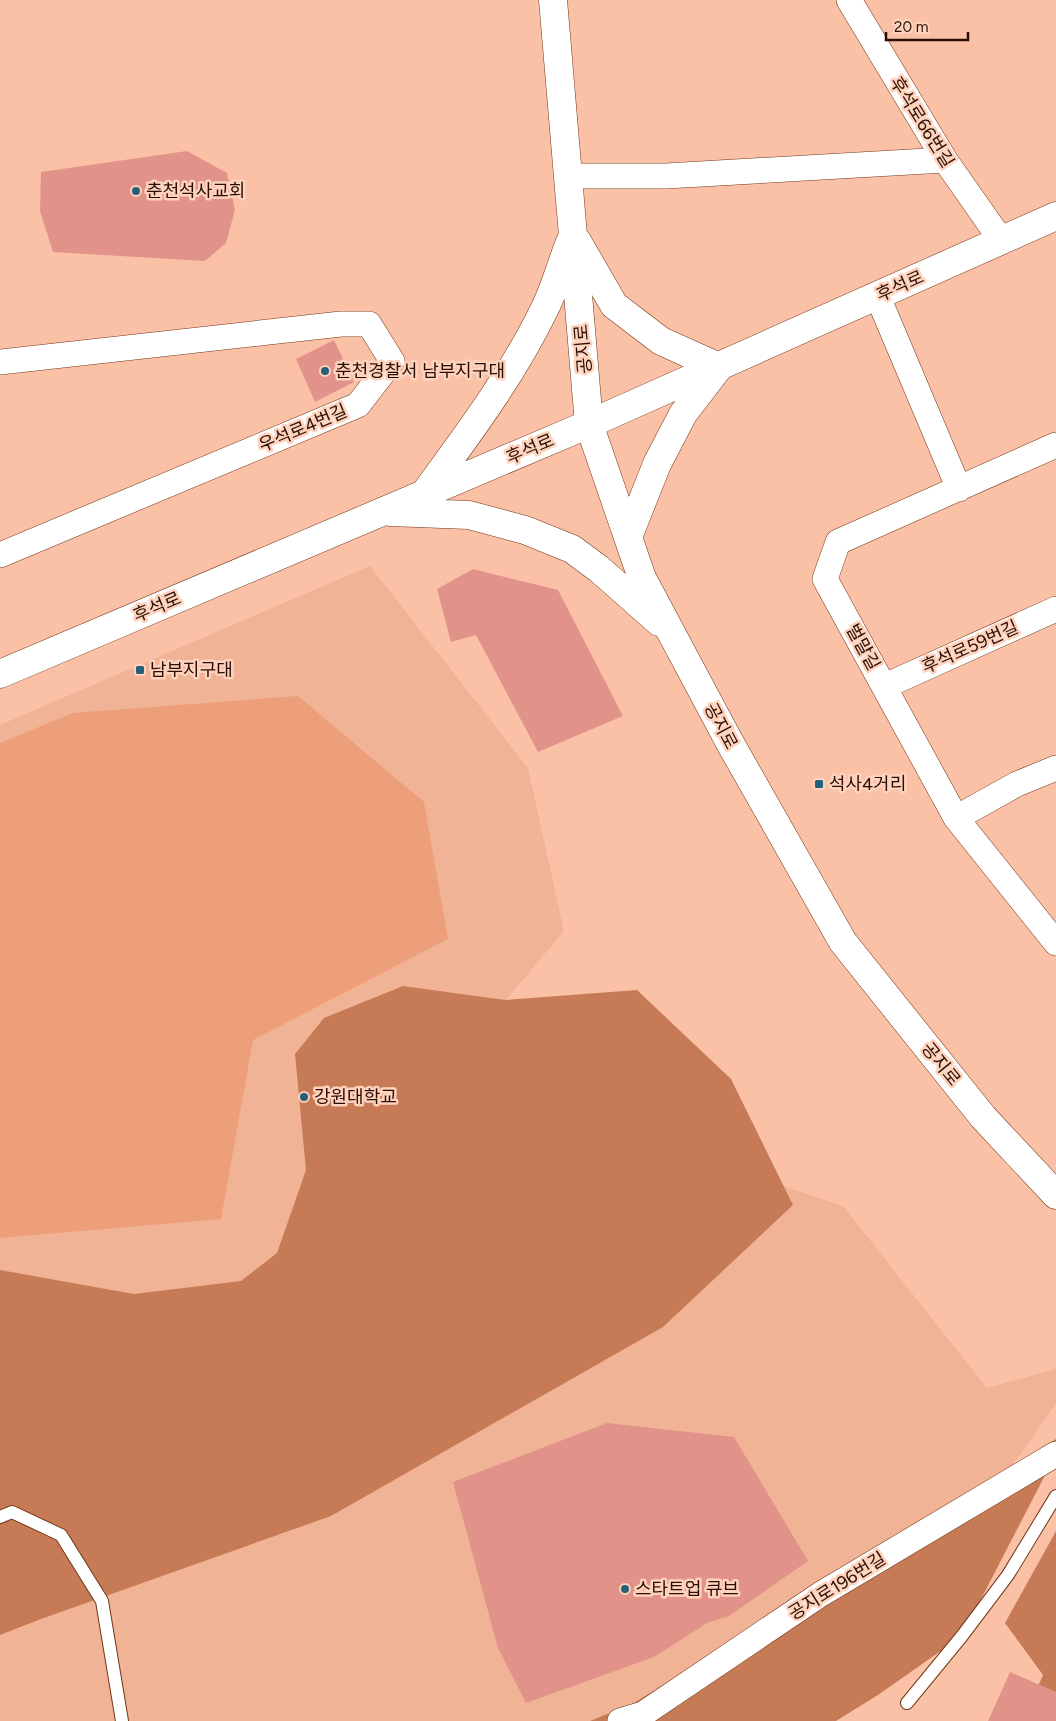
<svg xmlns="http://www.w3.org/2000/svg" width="1056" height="1721" font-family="Figtree,'Noto Sans KR',sans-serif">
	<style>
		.built { fill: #f1b395 }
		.green { fill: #ec9f79 }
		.forest { fill: #c67b56 }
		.building { fill: #e1938a }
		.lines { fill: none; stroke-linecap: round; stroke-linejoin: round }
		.service-casing { stroke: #733716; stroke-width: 14 }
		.minor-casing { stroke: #733716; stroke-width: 26 }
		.tertiary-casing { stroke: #733716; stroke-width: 29 }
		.service { stroke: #fff; stroke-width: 12 }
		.minor { stroke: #fff; stroke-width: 25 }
		.tertiary { stroke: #fff; stroke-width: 28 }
		.poi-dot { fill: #246178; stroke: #ffd2bd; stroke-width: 2 }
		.labels { text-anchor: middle; stroke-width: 5; stroke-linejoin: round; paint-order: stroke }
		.street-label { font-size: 18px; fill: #2a1004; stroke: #ffd2bd }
		.poi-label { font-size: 18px; fill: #2a1004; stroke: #ffd2bd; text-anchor: start }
	</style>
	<rect width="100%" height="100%" fill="#fbc1a6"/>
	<!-- built -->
	<path class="built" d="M370,566L528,768L564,931L484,1026L730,1168L843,1206L987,1388L1056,1369V1404L941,1565L760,1721H0V725Z"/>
	<!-- green -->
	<path class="green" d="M298,696L424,802L448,939L253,1040L221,1219L0,1238V743L73,713Z"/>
	<!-- forest -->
	<path class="forest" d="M403,986L505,1000L637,990L731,1079L793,1205L663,1327L331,1516L41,1619L0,1635V1270L134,1294L241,1281L277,1253L306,1170L295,1054L324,1018Z
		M1056,1439V1454L962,1636L878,1695L836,1721H590L634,1703Z
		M1056,1531V1721H1023L1043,1675L1005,1623Z"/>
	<!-- building -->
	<path class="building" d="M187,151L227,173L235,210L226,243L205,261L53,252L40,211L41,172Z
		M334,340L354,382L315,402L296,359Z
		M473,569L558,590L623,716L538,752L476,635L451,642L437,589Z
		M607,1423L734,1437L808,1561L729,1616L707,1623L654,1657L526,1703L498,1648L453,1482Z
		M1010,1672L1056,1692V1721H988Z"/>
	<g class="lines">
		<defs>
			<path id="service" d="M0,1517L12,1512L61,1535L102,1601L122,1721
				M907,1703L962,1636L1008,1575L1056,1496"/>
			<path id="minor" d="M849,0L945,160L1001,240
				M568,176H666L945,160
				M878,297L959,489
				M0,362L341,324H369L392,361L358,405L0,555
				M1056,445L838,542L825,579L956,818L1056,943
				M885,686L1056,609
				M956,818L1017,784L1056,768
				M620,1721L643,1714L821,1594L1056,1454"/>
			<path id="tertiary" d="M553,0L589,424L642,578L730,743L843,942L983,1117L1056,1195
				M577,241L614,305L661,341L719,367L683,414L657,464L628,537
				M425,493C468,434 512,376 544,310C555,289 561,264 570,242
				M390,512L469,515L525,530L572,549L599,569L659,622
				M0,674L589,424L1056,216"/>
		</defs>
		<!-- service casing -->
		<use href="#service" class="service-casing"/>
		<!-- minor casing -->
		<use href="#minor" class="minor-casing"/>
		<!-- tertiary casing -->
		<use href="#tertiary" class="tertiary-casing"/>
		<!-- service -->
		<use href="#service" class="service"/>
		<!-- minor -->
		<use href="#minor" class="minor"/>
		<!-- tertiary -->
		<use href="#tertiary" class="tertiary"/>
	</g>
	<!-- markers -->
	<g class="poi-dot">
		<circle cx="136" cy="191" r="5"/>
		<circle cx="325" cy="371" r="5"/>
		<rect x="135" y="665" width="10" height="10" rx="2.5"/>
		<rect x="814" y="779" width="10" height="10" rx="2.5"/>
		<circle cx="304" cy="1097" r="5"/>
		<circle cx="625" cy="1589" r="5"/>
	</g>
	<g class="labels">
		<!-- street labels -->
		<g class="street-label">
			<text transform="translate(922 122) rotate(58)" y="6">후석로66번길</text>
			<text transform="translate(900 286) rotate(-24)" y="6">후석로</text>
			<text transform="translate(583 349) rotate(-95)" y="6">공지로</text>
			<text transform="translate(303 428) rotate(-23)" y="6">우석로4번길</text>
			<text transform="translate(530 449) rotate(-23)" y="6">후석로</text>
			<text transform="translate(157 607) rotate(-23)" y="6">후석로</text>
			<text transform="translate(863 647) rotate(61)" y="6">벌말길</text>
			<text transform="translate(970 647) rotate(-24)" y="6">후석로59번길</text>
			<text transform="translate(721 726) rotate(62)" y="6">공지로</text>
			<text transform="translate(941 1064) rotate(51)" y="6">공지로</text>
			<text transform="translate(837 1586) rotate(-32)" y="6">공지로196번길</text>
		</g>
		<!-- poi labels -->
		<g class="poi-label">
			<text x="146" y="197">춘천석사교회</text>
			<text x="335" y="377">춘천경찰서 남부지구대</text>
			<text x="150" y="676">남부지구대</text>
			<text x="829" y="790">석사4거리</text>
			<text x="314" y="1103">강원대학교</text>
			<text x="635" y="1595">스타트업 큐브</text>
		</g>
	</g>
	<!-- scale -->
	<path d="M886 32v8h82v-8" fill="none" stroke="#2a1004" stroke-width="2.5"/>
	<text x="894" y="32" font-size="15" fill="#2a1004" stroke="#ffd2bd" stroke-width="4" paint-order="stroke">20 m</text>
</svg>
